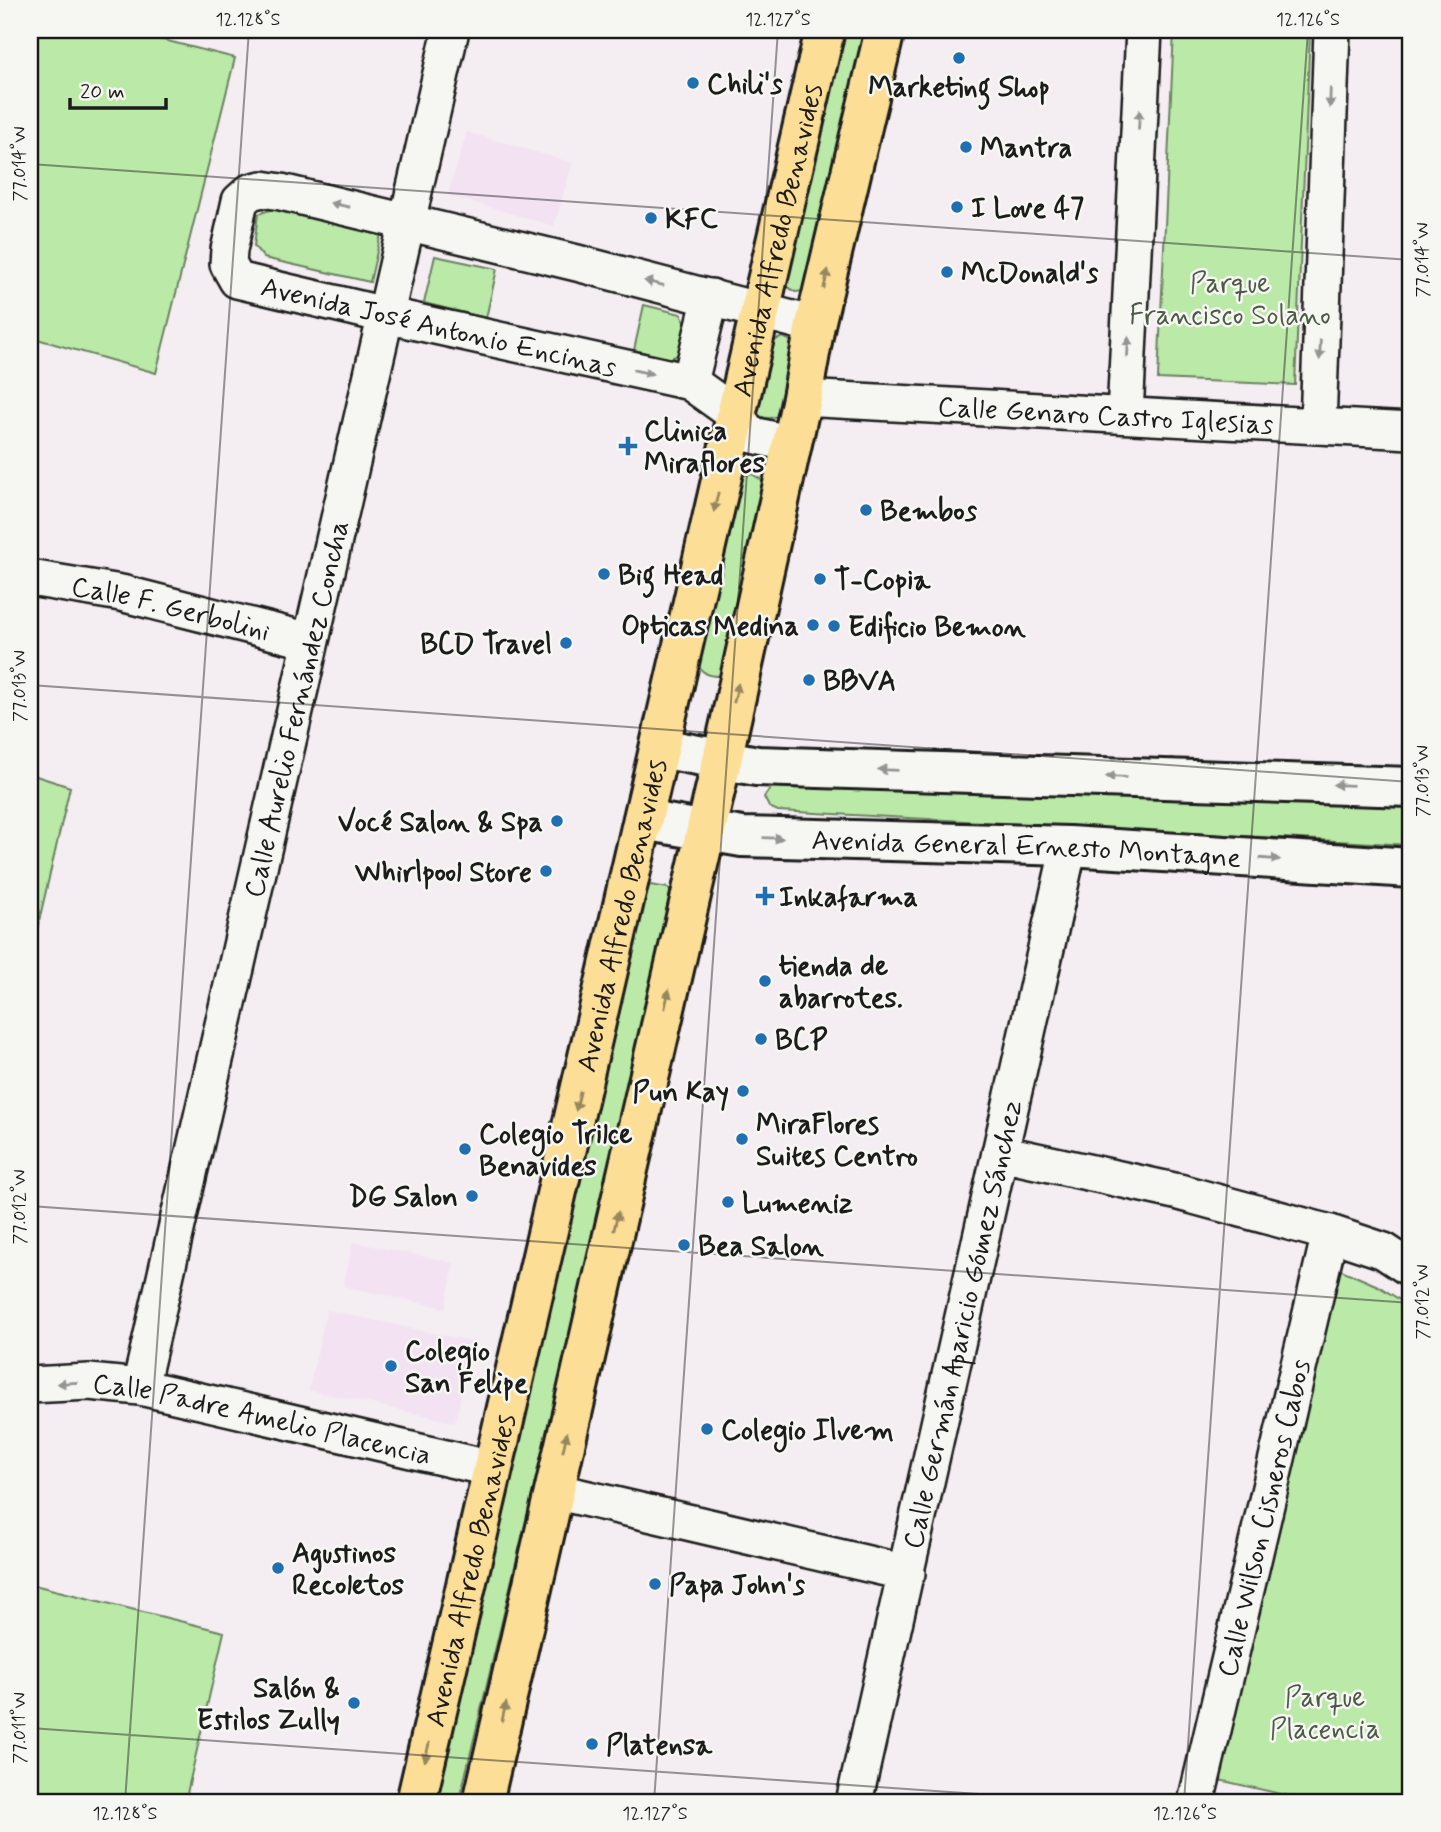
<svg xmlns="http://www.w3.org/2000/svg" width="1441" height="1832" font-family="Mynerve,sans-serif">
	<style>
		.built { fill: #f2e2f2 }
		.green { fill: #bbe9a8; stroke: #6c8262; stroke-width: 2 }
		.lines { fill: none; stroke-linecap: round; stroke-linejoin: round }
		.minor-casing { stroke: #1c1c1c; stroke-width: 40 }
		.secondary-casing { stroke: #1c1c1c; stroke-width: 44 }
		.primary-casing { stroke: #1c1c1c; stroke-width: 44 }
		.minor { stroke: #f6f6f2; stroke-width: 35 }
		.secondary { stroke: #f6f6f2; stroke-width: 38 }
		.primary { stroke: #fcde96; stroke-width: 38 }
		.oneway { fill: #949492 }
		.oneway2 { fill: #97875f }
		.ticks { fill: none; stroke: #1c1c1c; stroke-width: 2; stroke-opacity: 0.45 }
		.poi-dot { fill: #1f6fb2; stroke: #f6f6f2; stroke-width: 2.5 }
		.labels { text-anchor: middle; stroke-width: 5; stroke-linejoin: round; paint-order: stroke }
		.poi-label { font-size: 28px; font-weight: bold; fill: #1c1c1c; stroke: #f6f6f2; text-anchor: start }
		.street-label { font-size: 28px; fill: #1c1c1c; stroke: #f6f6f2 }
		.park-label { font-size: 28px; fill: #4c5a46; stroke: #f6f6f2 }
		.neatline { fill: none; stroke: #1c1c1c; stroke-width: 2.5 }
		.ticks-label { font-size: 18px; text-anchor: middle; fill: #1c1c1c }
	</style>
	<rect width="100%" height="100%" fill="#f4edf2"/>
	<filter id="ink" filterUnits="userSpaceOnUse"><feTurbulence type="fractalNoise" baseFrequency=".0143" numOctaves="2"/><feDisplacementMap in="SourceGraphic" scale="14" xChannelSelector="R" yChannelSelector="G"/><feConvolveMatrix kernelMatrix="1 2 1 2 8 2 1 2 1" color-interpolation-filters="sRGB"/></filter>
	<g filter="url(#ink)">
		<!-- built -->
		<path class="built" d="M467,132L572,163L554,226L448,195Z
			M353,1242L454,1263L445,1308L344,1286Z
			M327,1310L473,1342L455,1422L309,1390Z"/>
		<!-- green -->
		<path class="green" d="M30,30H124L235,58L156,373L30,337Z
			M845,30H869L805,291L795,292L784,284Z
			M1174,30H1310L1295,385L1158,379Z
			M273,209L381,234L370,282L264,258L254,246L258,214Z
			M435,256L497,269L486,318L424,303Z
			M644,305L681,314L688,327L682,353L669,359L634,350Z
			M783,337L797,344L782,414C772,419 765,420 755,413L773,341Z
			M752,474L765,482L723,671L719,676C709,676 704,674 698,666L742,475Z
			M30,774L70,787L30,960Z
			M772,786H907L1411,805V845L778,811L769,807L764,797Z
			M650,885L668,888L674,898L459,1802H435L640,894Z
			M1339,1269L1378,1286L1411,1307V1802H1317L1219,1780Z
			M30,1584L224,1632L185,1802H30Z"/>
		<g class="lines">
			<defs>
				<g id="minor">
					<path d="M690,382L711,297"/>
					<path id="s1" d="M802,398L1411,431"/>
					<path d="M1125,415L1144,30"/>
					<path d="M1318,426L1332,30"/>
					<path d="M792,444L749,434L736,415L690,382L385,315L237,280L228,264L229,250L240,201L250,192L262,189L281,192L577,263L815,325"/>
					<path id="s2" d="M30,578L121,593L310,641"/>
					<path d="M1000,1153L1179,1192L1330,1233L1384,1251L1411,1269"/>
					<path id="s3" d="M30,1385L89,1382L140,1387L493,1469"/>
					<path id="s4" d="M140,1387L451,30"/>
					<path d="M554,1491L907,1573"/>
					<path id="s5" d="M854,1802L1069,846"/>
					<path id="s6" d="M1196,1802L1330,1233"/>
				</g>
				<g id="secondary">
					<path d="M660,748L757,766L1411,787"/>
					<path id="s7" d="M643,820L742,837L1069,846L1411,868"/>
				</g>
				<g id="primary">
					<path id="s8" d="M416,1802L825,30"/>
					<path d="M483,1802L722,760L802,398L815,325L885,30"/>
				</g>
			</defs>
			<!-- minor casing -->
			<use href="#minor" class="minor-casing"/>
			<!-- secondary casing -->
			<use href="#secondary" class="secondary-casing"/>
			<!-- primary casing -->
			<use href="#primary" class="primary-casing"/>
			<!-- minor -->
			<use href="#minor" class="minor"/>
			<!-- secondary -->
			<use href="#secondary" class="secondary"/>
			<!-- primary -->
			<use href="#primary" class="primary"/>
		</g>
		<!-- one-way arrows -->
		<defs><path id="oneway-solid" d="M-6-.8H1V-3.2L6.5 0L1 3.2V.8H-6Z" transform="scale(1.75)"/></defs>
		<g class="oneway">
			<use href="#oneway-solid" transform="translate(1330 98) rotate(92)"/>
			<use href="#oneway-solid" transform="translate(1139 120) rotate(-87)"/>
			<use href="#oneway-solid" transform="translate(340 205) rotate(-167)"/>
			<use href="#oneway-solid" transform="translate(654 283) rotate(-166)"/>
			<use href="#oneway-solid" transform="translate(1128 347) rotate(-87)"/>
			<use href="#oneway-solid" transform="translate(1320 350) rotate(92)"/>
			<use href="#oneway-solid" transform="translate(643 372) rotate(12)"/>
			<use href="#oneway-solid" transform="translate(888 770) rotate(-178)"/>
			<use href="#oneway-solid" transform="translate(1116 777) rotate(-178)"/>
			<use href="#oneway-solid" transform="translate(1343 785) rotate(-178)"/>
			<use href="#oneway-solid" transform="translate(773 838) rotate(2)"/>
			<use href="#oneway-solid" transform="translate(1270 859) rotate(4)"/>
			<use href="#oneway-solid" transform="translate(67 1383) rotate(177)"/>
		</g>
		<g class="oneway2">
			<use href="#oneway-solid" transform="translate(826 279) rotate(-77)"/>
			<use href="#oneway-solid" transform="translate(716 502) rotate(103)"/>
			<use href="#oneway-solid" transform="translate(736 693) rotate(-77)"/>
			<use href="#oneway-solid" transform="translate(667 999) rotate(-77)"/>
			<use href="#oneway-solid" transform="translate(578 1101) rotate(103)"/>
			<use href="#oneway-solid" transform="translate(616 1221) rotate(-77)"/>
			<use href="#oneway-solid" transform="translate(565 1442) rotate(-77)"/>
			<use href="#oneway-solid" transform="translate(504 1712) rotate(-77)"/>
			<use href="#oneway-solid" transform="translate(427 1752) rotate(103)"/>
		</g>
	</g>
	<!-- ticks -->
	<path class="ticks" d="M30,164L1411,260M30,685L1411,782M30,1206L1411,1303M30,1728L1094,1802M125,1802L249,30M654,1802L778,30M1184,1802L1308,30"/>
	<!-- markers -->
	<g class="poi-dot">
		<circle cx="959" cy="58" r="7"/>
		<circle cx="693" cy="83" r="7"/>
		<circle cx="966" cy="147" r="7"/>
		<circle cx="957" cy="207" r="7"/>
		<circle cx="651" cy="218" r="7"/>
		<circle cx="947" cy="272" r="7"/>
		<path d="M624.5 435.5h7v7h7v7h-7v7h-7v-7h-7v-7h7z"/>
		<circle cx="866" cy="510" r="7"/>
		<circle cx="604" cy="574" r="7"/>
		<circle cx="820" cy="579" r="7"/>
		<circle cx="813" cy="625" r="7"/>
		<circle cx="834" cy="626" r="7"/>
		<circle cx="566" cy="643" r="7"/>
		<circle cx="809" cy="680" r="7"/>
		<circle cx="557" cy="821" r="7"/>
		<circle cx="546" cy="871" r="7"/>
		<path d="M761.5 885.5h7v7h7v7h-7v7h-7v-7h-7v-7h7z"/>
		<circle cx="765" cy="981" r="7"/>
		<circle cx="761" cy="1039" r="7"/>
		<circle cx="743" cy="1091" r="7"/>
		<circle cx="742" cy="1139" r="7"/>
		<circle cx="465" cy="1149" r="7"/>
		<circle cx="472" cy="1196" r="7"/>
		<circle cx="728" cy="1202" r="7"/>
		<circle cx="684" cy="1245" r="7"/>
		<circle cx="391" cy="1366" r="7"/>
		<circle cx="707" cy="1429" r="7"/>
		<circle cx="278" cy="1568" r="7"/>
		<circle cx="655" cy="1584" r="7"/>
		<circle cx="354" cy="1703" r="7"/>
		<circle cx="592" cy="1744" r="7"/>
	</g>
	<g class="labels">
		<!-- poi labels -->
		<g class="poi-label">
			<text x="707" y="93">Chili's</text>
			<text x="959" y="96" text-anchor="middle">Marketing Shop</text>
			<text x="980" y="157">Mantra</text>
			<text x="971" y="217">I Love 47</text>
			<text x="665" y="228">KFC</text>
			<text x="961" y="282">McDonald's</text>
			<text x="644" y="440">Clinica<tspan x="644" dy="32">Miraflores</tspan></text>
			<text x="880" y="520">Bembos</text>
			<text x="618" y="584">Big Head</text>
			<text x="834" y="589">T-Copia</text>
			<text x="799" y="635" text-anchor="end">Opticas Medina</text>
			<text x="848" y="636">Edificio Bemon</text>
			<text x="552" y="653" text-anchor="end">BCD Travel</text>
			<text x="823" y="690">BBVA</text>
			<text x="543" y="831" text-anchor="end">Vocé Salon &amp; Spa</text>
			<text x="532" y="881" text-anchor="end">Whirlpool Store</text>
			<text x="779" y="906">Inkafarma</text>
			<text x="779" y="975">tienda de<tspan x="779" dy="32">abarrotes.</tspan></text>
			<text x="775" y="1049">BCP</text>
			<text x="729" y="1101" text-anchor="end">Pun Kay</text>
			<text x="756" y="1133">MiraFlores<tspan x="756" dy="32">Suites Centro</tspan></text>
			<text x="479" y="1143">Colegio Trilce<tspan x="479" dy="32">Benavides</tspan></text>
			<text x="458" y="1206" text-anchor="end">DG Salon</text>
			<text x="742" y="1212">Lumeniz</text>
			<text x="698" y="1255">Bea Salon</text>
			<text x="405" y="1360">Colegio<tspan x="405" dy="32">San Felipe</tspan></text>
			<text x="721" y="1439">Colegio Ilvem</text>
			<text x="292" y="1562">Agustinos<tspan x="292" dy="32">Recoletos</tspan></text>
			<text x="669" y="1594">Papa John's</text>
			<text x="340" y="1697" text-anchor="end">Salón &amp;<tspan x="340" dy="32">Estilos Zully</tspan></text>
			<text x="606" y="1754">Platensa</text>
		</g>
		<!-- street labels -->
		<g class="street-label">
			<text dy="10" stroke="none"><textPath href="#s8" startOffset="1603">Avenida Alfredo Benavides</textPath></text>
			<text transform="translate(439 326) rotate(13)" y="10">Avenida José Antonio Encinas</text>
			<text dy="10" stroke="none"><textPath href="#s1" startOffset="304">Calle Genaro Castro Iglesias</textPath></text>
			<text dy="10" stroke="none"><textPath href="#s2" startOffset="144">Calle F. Gerbolini</textPath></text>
			<text dy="10" stroke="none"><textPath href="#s4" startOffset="696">Calle Aurelio Fernández Concha</textPath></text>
			<text dy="10" stroke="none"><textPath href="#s7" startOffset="385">Avenida General Ernesto Montagne</textPath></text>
			<text dy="10" stroke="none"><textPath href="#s8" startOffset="910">Avenida Alfredo Benavides</textPath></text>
			<text dy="10" stroke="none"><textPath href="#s5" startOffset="490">Calle Germán Aparicio Gómez Sánchez</textPath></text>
			<text dy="10" stroke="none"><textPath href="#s3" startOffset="236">Calle Padre Amelio Placencia</textPath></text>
			<text dy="10" stroke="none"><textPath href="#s6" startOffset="292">Calle Wilson Cisneros Cabos</textPath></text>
			<text dy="10" stroke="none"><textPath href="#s8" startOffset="238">Avenida Alfredo Benavides</textPath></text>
		</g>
		<!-- park labels -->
		<g class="park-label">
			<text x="1230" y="292">Parque<tspan x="1230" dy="32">Francisco Solano</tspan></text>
			<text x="1325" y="1706">Parque<tspan x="1325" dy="32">Placencia</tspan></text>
		</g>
	</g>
	<!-- margin -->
	<rect width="1441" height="1832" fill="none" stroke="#f6f6f2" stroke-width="77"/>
	<!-- scale -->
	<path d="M70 98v10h96v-10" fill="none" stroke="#1c1c1c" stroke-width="3.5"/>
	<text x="80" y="98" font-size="21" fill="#1c1c1c" stroke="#f6f6f2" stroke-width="5" paint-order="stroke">20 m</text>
	<rect x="38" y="38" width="1364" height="1756" class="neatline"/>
	<g class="ticks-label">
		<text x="248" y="25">12.128°S</text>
		<text x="778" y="25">12.127°S</text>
		<text x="1308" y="25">12.126°S</text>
		<text transform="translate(19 164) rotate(-90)" y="6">77.014°W</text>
		<text transform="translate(1422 260) rotate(-90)" y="6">77.014°W</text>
		<text transform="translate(19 686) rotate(-90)" y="6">77.013°W</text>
		<text transform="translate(1422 781) rotate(-90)" y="6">77.013°W</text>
		<text transform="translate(19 1207) rotate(-90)" y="6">77.012°W</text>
		<text transform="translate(1422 1302) rotate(-90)" y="6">77.012°W</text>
		<text transform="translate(19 1728) rotate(-90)" y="6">77.011°W</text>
		<text x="125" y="1819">12.128°S</text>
		<text x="655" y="1819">12.127°S</text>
		<text x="1185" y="1819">12.126°S</text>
	</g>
</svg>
